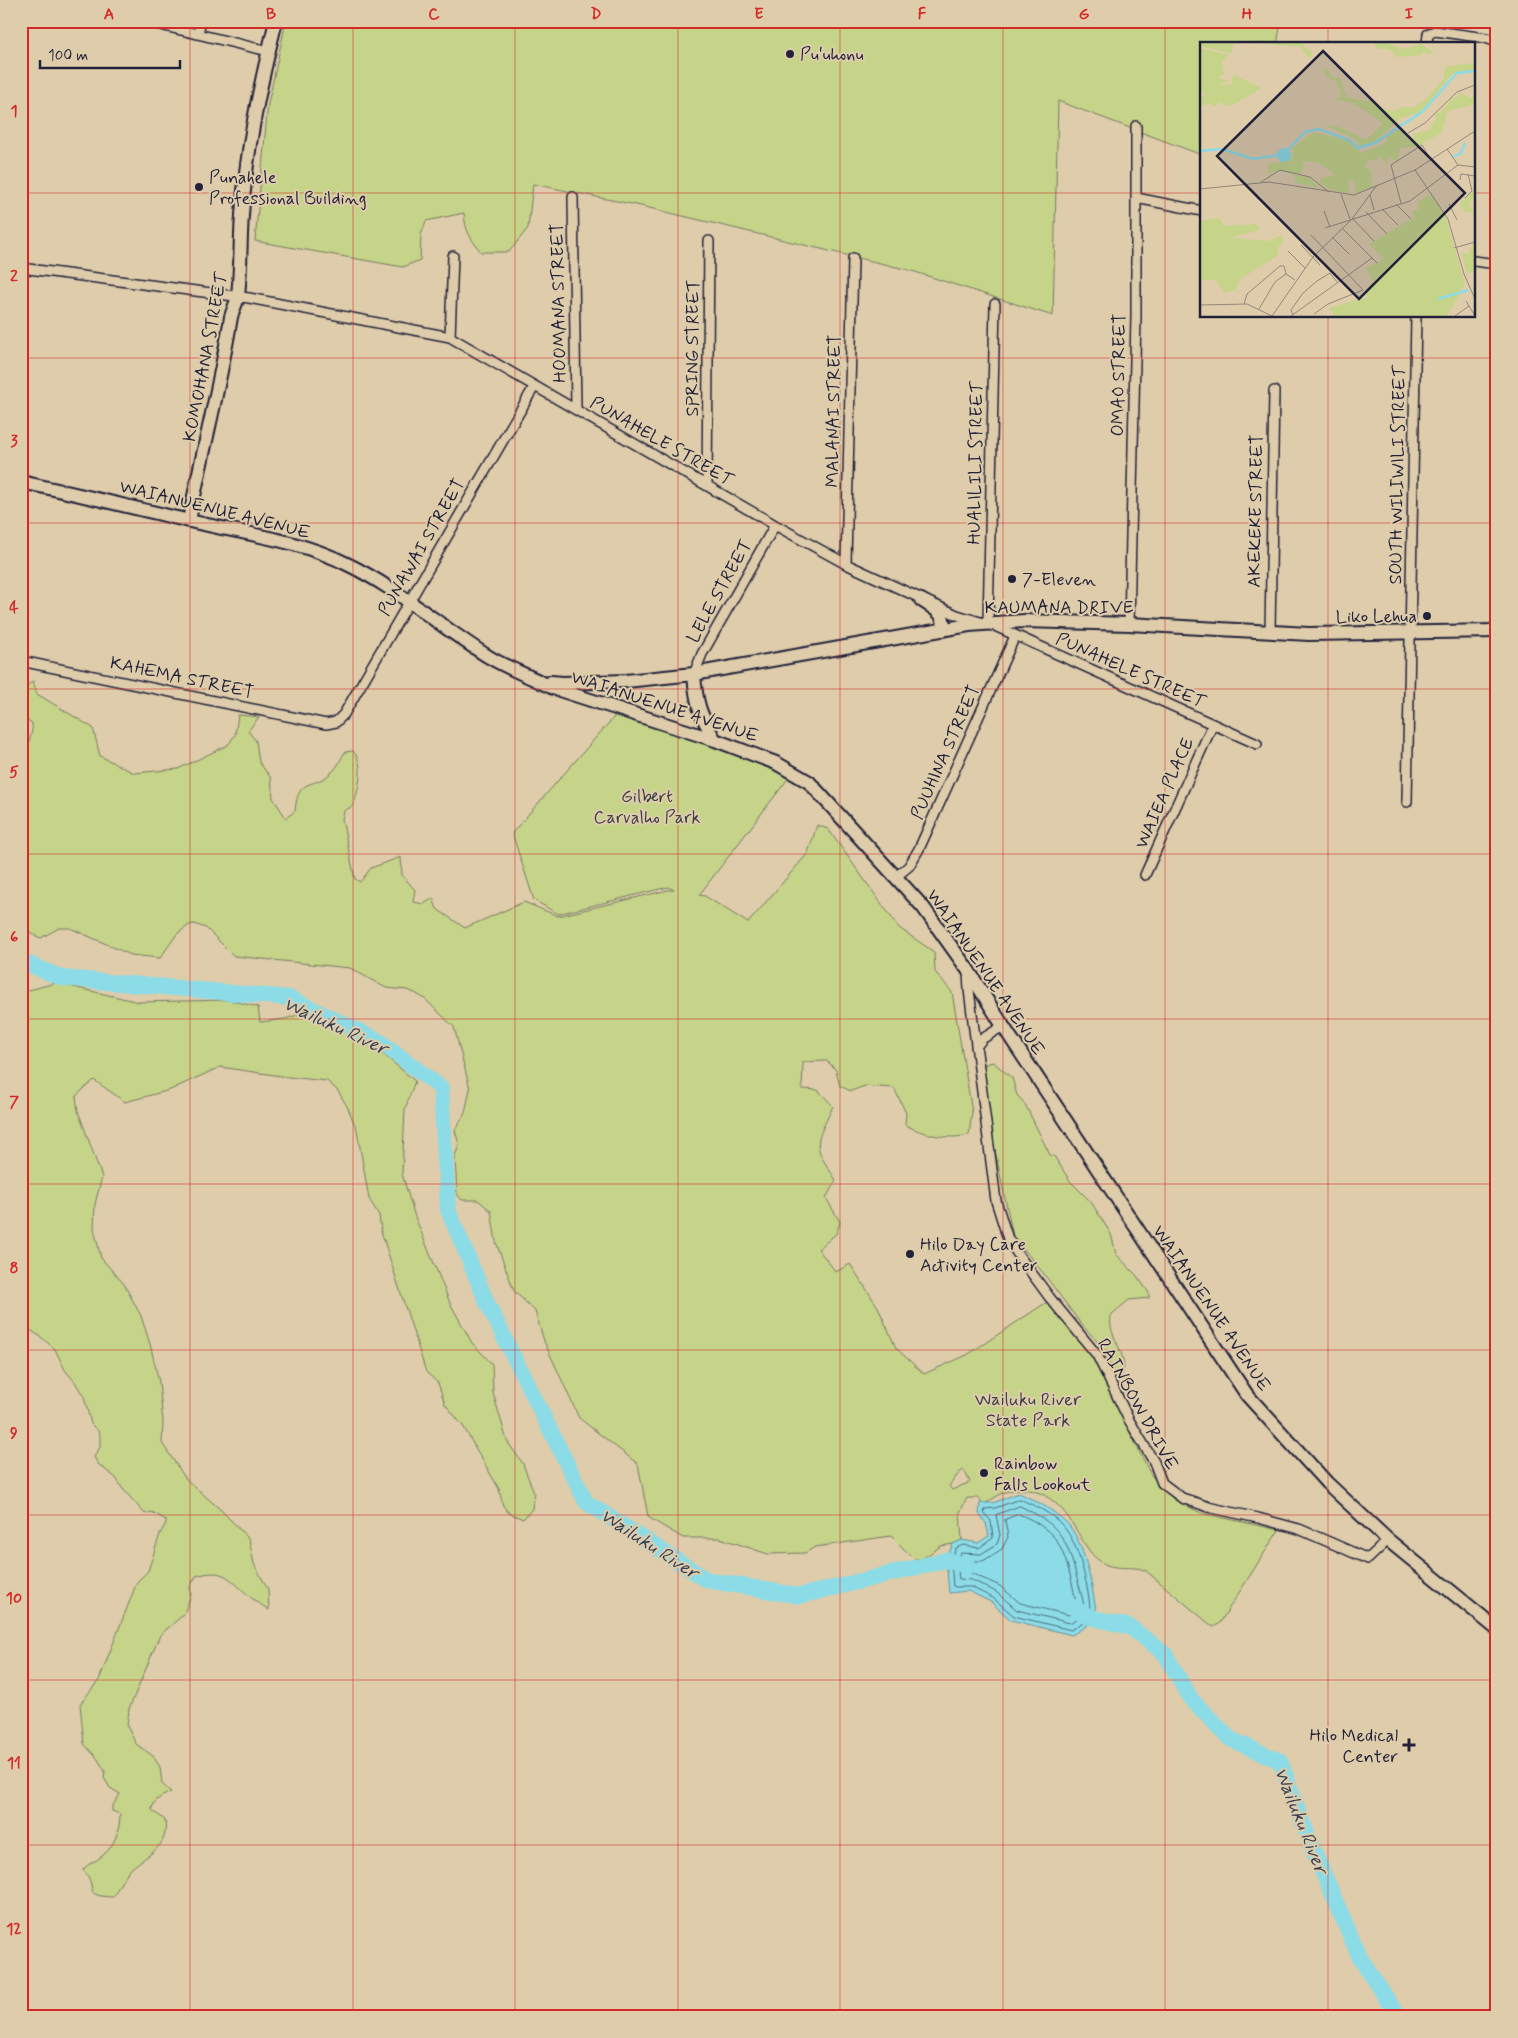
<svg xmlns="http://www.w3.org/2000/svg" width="1518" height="2038" font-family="Mynerve,sans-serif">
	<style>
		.green { fill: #c5d488; stroke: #747b62; fill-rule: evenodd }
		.water { fill: #8cdce7; stroke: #6292a2 }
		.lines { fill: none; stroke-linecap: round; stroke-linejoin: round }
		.shore { stroke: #4c6c80; stroke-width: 1 }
		.river { stroke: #8cdce7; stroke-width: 16 }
		.street-casing { stroke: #22223b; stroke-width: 12 }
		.secondary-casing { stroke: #22223b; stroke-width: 16 }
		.street { stroke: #deccaa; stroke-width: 9 }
		.secondary { stroke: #deccaa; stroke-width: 12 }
		.grid { fill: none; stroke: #d62828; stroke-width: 1; stroke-opacity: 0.55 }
		.poi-dot { fill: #22223b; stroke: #deccaa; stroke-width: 2 }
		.labels { text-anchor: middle; stroke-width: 4; stroke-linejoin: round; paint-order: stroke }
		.poi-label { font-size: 18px; fill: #22223b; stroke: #deccaa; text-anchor: start }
		.street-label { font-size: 18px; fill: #22223b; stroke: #deccaa }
		.park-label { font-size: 18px; fill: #3a3d47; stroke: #deccaa }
		.water-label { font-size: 19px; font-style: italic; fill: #323e55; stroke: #deccaa }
		.inset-river { fill: none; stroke: #8cdce7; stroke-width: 2.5 }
		.inset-road { fill: none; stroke: #93887e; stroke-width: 1 }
		.view { fill: #22223b; fill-opacity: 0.15; stroke: #22223b; stroke-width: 2.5 }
		.inset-edge { fill: none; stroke: #22223b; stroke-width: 2.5 }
		.neatline { fill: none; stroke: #d62828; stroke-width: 2 }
		.grid-label { font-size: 16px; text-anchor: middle; font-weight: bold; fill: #d62828 }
	</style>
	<rect width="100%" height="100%" fill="#deccaa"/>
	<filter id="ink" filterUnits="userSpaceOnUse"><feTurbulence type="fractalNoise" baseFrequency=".02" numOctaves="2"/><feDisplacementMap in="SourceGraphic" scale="10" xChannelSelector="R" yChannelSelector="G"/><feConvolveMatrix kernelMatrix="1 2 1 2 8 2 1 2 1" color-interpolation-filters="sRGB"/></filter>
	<g filter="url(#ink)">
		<!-- green -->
		<path class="green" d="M286,21H1281L1277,44H1202V155L1058,101L1053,316L909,270L641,206L533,184L528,228L509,252H481C470,238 465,230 464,213L426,221L421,235L420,260L403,267L255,241L268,104Z
			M33,681L37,694L93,728L100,756L134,773L178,769L228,745L235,735L238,715L259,717L248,731L256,741L259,762L271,778L273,798L286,818L295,811C298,775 314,790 332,772C338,767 341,758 345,752L353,751C366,766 358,788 354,805L344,811L342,819L355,879L360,882L371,868L401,857L402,875L415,890L413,902L424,904L433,898L437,909L465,928L524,902L558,916L668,890H674L668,887L558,914L534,900L512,833L621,709L794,771L699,895L705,896L748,923L808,853L817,825L828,829L899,928L934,952L935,972L952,992L972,1112L969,1135C946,1140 926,1135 905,1125L906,1113L894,1088L865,1086L851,1091L840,1086L836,1070L827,1061L803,1062L802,1089L818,1090L833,1106C815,1146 811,1143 836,1180L826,1198L840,1222L836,1234L818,1249L836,1272L850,1264L878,1307L896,1348L924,1374L967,1355L1050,1300L1093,1358L1151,1475L1173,1499L1201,1513L1279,1530L1219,1624L1213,1627L1145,1570C1131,1565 1114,1571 1101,1562C1088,1553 1083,1540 1075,1528C1060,1501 1035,1481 1003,1493C996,1496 990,1501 983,1505L979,1498H967L960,1512L962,1540L953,1544L941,1546L922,1559H914L891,1536L815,1547L805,1553L768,1554L720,1538H683L651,1519L648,1516L638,1464L579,1418L544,1341L535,1311L514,1291L496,1242L491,1211L478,1200H462L457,1194L455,1156L459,1145L455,1130L465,1113L470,1089L454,1027L425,999L415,993L407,990L386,988L350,968L234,956L206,928L194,924L189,925L177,934L160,958L131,955L70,928H59L41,938C32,935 26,931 21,922V764C24,751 34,734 32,723L21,717V690ZM964,1470L970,1482L952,1490L949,1486L960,1472Z
			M56,983L139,1002L228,1000L258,1007L260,1022L285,1019L304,1013L314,1015L383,1054L415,1081L405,1109L402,1174L415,1217L450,1303L472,1343L492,1364L493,1393L507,1441L523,1464L534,1493L532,1509L523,1519L509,1513L503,1506L499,1489L463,1426L445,1404L438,1383L426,1372L381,1231L379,1215L369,1199L357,1130L348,1108L338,1091L327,1081L288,1077L220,1067L170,1090L125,1102L94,1080L76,1096L78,1111L102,1177L95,1204L94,1229L101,1258L124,1284L141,1316L150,1344L159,1382L163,1422L162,1443L186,1479L222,1511L249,1539L254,1564L268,1589L269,1610C262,1605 253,1600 247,1594C227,1577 224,1568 196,1576L190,1587L191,1595L184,1614L160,1635L129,1709L127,1726L136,1744L153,1756L160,1767L162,1784L171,1792C163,1796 153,1799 152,1810L165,1820C169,1848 149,1853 132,1868C124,1875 118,1888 113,1897C80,1896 100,1888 83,1870C89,1862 96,1862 102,1856C115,1846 120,1829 120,1814L112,1811V1807L120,1794L110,1788L104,1778L105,1771L97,1758L84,1744L80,1704L99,1680L137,1582L148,1571L160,1534L166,1523V1520L152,1512L145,1514L122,1488L116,1478L98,1464L94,1457L100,1447V1436L99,1432L91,1424L84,1397L75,1382L65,1370L55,1349L41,1337L21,1324V992Z
			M993,1062L1012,1078L1017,1095L1025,1104L1050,1155L1054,1156L1070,1181L1091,1202L1111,1234L1116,1254L1137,1276L1149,1293V1298L1129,1300L1111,1315C1111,1318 1110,1323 1111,1327C1115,1345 1132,1362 1119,1381L1096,1340L1081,1324L1044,1274L1013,1236L993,1141L984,1071L985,1064Z"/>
		<!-- water -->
		<path class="water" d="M1019,1493C1036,1501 1052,1509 1066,1522C1084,1540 1092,1585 1096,1610L1090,1617L1088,1625L1072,1635L1011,1620L991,1602L968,1591L949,1593L946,1560L953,1544L962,1540L978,1543L989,1536L986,1523L979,1514L980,1503H993Z"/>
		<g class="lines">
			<!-- shore -->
			<path class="shore" d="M1020,1499C1035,1506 1052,1513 1063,1526C1079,1544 1088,1585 1090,1608L1083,1622L1071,1630L1014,1616L993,1598L971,1587H955L953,1586L951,1561L956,1548L963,1545L979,1548L993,1538L991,1521L984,1513L985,1509L995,1508Z
				M1020,1506C1055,1523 1065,1533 1075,1571C1078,1583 1082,1594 1084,1606L1078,1618L1070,1623L1017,1610L996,1592L972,1580L959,1579L957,1562L961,1553L981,1554L997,1544L1000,1535L996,1515Z
				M1019,1514C1031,1519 1042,1525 1052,1535C1065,1548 1073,1584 1076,1604L1069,1615L1020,1603L1000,1586L966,1571L965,1564L967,1561H983L1002,1549L1008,1537L1005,1520Z"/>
			<!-- river -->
			<path class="river" d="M21,961L62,978L289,998L379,1041L441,1088L448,1210L488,1305L586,1502L707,1580L800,1596L946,1560L968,1566
				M1071,1606L1090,1617L1130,1627L1165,1654L1191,1699L1230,1739L1280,1761L1311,1845L1360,1958L1399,2017"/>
			<defs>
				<path id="street" d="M152,23L268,51
					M198,33L201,21
					M1427,44L1428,34L1435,31L1486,38L1497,42
					M573,197L576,409
					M1136,198L1202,211
					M1474,261L1497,264
					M21,268L249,298L450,337L775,525L846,564L957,615L997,627L1257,744
					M450,337L453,256
					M707,485L709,241
					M846,564L853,258
					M988,623L995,304
					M1129,624L1136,317V126
					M1270,632L1274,391
					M21,661L326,724L336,722L344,714L534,387
					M694,674L702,654L775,525
					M1407,802L1416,316
					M1145,875L1213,724
					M897,876L909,866L919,849L1015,636
					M968,972L969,990L996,1201L1008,1239L1019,1256L1050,1298L1097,1355L1129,1420L1154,1462L1162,1483L1182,1498L1212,1508L1258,1518L1299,1529L1368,1559L1388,1540
					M976,1047L982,1039L1003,1026"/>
				<path id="secondary" d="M21,482C78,494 134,508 190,521C243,534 297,539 347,564C397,588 441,627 489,657C509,669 532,677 553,688L715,740L776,763L809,782L923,907L968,970L1003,1026L1247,1395L1327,1483L1388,1540L1497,1629
					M189,521C202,453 220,386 231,317C233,309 237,303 238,295C241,269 240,242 242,215C246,150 260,85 276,21
					M921,600C933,608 947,613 943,630
					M694,674C696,703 700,715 715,740
					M551,682L563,683L626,681L694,674L969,625L1024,621L1129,624L1309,634L1497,631"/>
			</defs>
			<!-- street casing -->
			<use href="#street" class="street-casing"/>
			<!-- secondary casing -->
			<use href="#secondary" class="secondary-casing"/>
			<!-- street -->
			<use href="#street" class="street"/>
			<!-- secondary -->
			<use href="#secondary" class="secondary"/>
		</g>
	</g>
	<!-- grid -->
	<path class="grid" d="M190,21V2017M353,21V2017M515,21V2017M678,21V2017M840,21V2017M1003,21V2017M1165,21V2017M1328,21V44M21,193H1202M1474,193H1497M1328,316V2017M21,358H1497M21,523H1497M21,689H1497M21,854H1497M21,1019H1497M21,1184H1497M21,1350H1497M21,1515H1497M21,1680H1497M21,1845H1497"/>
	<!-- markers -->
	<g class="poi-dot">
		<circle cx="790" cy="54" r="5"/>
		<circle cx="199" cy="187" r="5"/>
		<circle cx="1012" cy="579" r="5"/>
		<circle cx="1427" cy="616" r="5"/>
		<circle cx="910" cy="1254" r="5"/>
		<circle cx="984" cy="1473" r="5"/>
		<path d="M1406.5 1737.5h5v5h5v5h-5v5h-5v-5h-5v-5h5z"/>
	</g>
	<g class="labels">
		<!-- poi labels -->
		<g class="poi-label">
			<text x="800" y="60">Puʻuhonu</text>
			<text x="209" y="183">Punahele<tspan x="209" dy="21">Professional Building</tspan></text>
			<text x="1022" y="585">7-Eleven</text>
			<text x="1417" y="622" text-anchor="end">Liko Lehua</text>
			<text x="920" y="1250">Hilo Day Care<tspan x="920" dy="21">Activity Center</tspan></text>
			<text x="994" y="1469">Rainbow<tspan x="994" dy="21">Falls Lookout</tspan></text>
			<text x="1398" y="1741" text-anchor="end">Hilo Medical<tspan x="1398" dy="21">Center</tspan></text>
		</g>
		<!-- street labels -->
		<g class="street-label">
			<text transform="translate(558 303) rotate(-91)" y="6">HOOMANA STREET</text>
			<text transform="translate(692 348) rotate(-90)" y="6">SPRING STREET</text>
			<text transform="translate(205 357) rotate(-79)" y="6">KOMOHANA STREET</text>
			<text transform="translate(1118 375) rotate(-89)" y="6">OMAO STREET</text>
			<text transform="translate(833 411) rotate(-89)" y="6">MALANAI STREET</text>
			<text transform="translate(662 441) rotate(30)" y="6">PUNAHELE STREET</text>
			<text transform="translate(975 463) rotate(-89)" y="6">HUALILILI STREET</text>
			<text transform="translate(1397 475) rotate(-89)" y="6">SOUTH WILIWILI STREET</text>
			<text transform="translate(215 509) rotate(14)" y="6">WAIANUENUE AVENUE</text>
			<text transform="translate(1255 511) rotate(-89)" y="6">AKEKEKE STREET</text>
			<text transform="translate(421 547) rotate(-60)" y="6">PUNAWAI STREET</text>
			<text transform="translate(719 591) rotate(-61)" y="6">LELE STREET</text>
			<text x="1059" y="613">KAUMANA DRIVE</text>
			<text transform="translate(1131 670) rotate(24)" y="6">PUNAHELE STREET</text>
			<text transform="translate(182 677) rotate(12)" y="6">KAHEMA STREET</text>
			<text transform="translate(665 706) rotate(18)" y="6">WAIANUENUE AVENUE</text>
			<text transform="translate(945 752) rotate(-66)" y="6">PUUHINA STREET</text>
			<text transform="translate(1164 793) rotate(-66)" y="6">WAIEA PLACE</text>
			<text transform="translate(986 972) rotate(56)" y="6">WAIANUENUE AVENUE</text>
			<text transform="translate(1212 1308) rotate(56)" y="6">WAIANUENUE AVENUE</text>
			<text transform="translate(1138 1404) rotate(61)" y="6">RAINBOW DRIVE</text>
		</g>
		<!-- park labels -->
		<g class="park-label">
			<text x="647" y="802">Gilbert<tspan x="647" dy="21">Carvalho Park</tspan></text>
			<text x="1028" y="1405">Wailuku River<tspan x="1028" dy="21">State Park</tspan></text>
		</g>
		<!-- water labels -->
		<g class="water-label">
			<text transform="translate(336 1025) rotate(25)" y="7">Wailuku River</text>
			<text transform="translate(650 1543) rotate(33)" y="7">Wailuku River</text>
			<text transform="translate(1302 1820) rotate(68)" y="7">Wailuku River</text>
		</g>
	</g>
	<!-- overview -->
	<g transform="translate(1200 42)">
		<rect width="275" height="275" fill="#deccaa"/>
		<path d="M0,1H38L34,2L31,11L0,4ZM58,1H103L106,7H110L112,14L108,15L100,5ZM173,1H187L202,7L221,2L234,11L228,13L223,9L221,13L197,15L189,7H178ZM0,6L29,13L22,20L24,32L18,36L29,39L17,44L33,42L31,38L34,33L61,46L35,62L27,64L20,60L15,65L9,61L0,65V58L5,52L0,50ZM272,21H275V28L252,32L221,70L201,76L172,102L160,104L155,97L122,82L139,85L166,98L183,81L153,61L134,57L141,55L140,48L136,39L125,34L126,25L131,34L140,37L147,56L175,60L183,67L195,69L201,65L212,66L227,56L243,37L245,25ZM259,51L271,56L275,54V62L248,69L242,90L219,104L201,106L197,119L188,114V123L179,114L177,119L168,118L165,125L171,128L172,145L156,152L153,137L148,139L149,151L133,149L119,141L121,136L135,133L120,121L104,119L101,133L78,128L69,133L67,122L89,119L93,114L92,106L113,90L150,99L161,111L187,100V95L197,88H205L214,102L213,92L232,87L231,83L237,76L234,71H241L252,56L258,55ZM90,132L108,135L121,146L94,141L96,136ZM273,148L275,153L269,163L275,170H265L259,162ZM230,152L245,173L265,242L259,250L236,257L260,252L246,274H134L129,266L168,255L165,249L174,239L165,226L184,217L169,202L214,175L212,169L218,168V160ZM19,176L24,184L56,182L59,188L30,196L69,199L82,193L84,200L78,205V213L39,238L35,248L25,251L16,238H0V179ZM272,202L275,204V229L267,232L261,210L269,212Z" fill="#c5d488"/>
		<path d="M77 113a7 7 0 1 1 14 0a7 7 0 1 1-14 0Z" fill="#8cdce7"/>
		<path class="inset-river" d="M0,109L22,107L53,117L78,113M86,110L105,90L119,87L149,98L158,106L175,101L223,69L257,31L275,29M253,115L261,111L265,101M238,257L268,248"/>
		<path class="inset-road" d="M275,89L215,128L248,177L264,232L275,257M208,91L225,81L257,50L275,43M247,107L258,123L275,125M260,138L261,132L275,134M61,140L80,128L110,135L129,150M0,147L69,140L154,153L215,128M141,152L150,177M170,153L174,168M265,156L272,149L268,132M201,161L191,123L222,103L231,118M196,162L211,177M249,162L257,178M182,167L198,183M124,169L130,185M166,170L187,192M152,176L174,199M125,186L210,159L258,123M142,186L177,221M111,193L163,248L128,262L114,272M132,195L149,212M101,203L120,223M254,206L275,200M88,209L105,226M266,259L275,274M44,262L47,252L80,224H84L86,232L95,238M0,263L47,262L72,274M59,267L75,240L86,232M93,273L91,268L103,251L117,239L130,231L137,240M72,274L113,215L152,177L177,143M91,274L172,216M255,274L269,264"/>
		<path class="view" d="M123,9L265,151L159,257L17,114Z"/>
		<rect width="275" height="275" class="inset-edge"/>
	</g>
	<!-- margin -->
	<rect width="1518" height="2038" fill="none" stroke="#deccaa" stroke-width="55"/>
	<!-- scale -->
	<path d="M40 60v8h140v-8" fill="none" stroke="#22223b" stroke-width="2.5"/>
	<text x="48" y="60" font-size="15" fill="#22223b" stroke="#deccaa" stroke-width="4" paint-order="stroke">100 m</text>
	<rect x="28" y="28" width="1462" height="1982" class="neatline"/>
	<g class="grid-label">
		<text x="109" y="19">A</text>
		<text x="271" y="19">B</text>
		<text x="434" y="19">C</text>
		<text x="596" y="19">D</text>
		<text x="759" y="19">E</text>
		<text x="922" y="19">F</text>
		<text x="1084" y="19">G</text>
		<text x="1247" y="19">H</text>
		<text x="1409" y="19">I</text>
		<text x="14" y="116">1</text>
		<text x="14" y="281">2</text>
		<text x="14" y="446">3</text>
		<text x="14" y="612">4</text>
		<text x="14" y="777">5</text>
		<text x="14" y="942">6</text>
		<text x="14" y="1107">7</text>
		<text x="14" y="1273">8</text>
		<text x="14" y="1438">9</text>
		<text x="14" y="1603">10</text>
		<text x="14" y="1768">11</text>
		<text x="14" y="1934">12</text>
	</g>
</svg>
